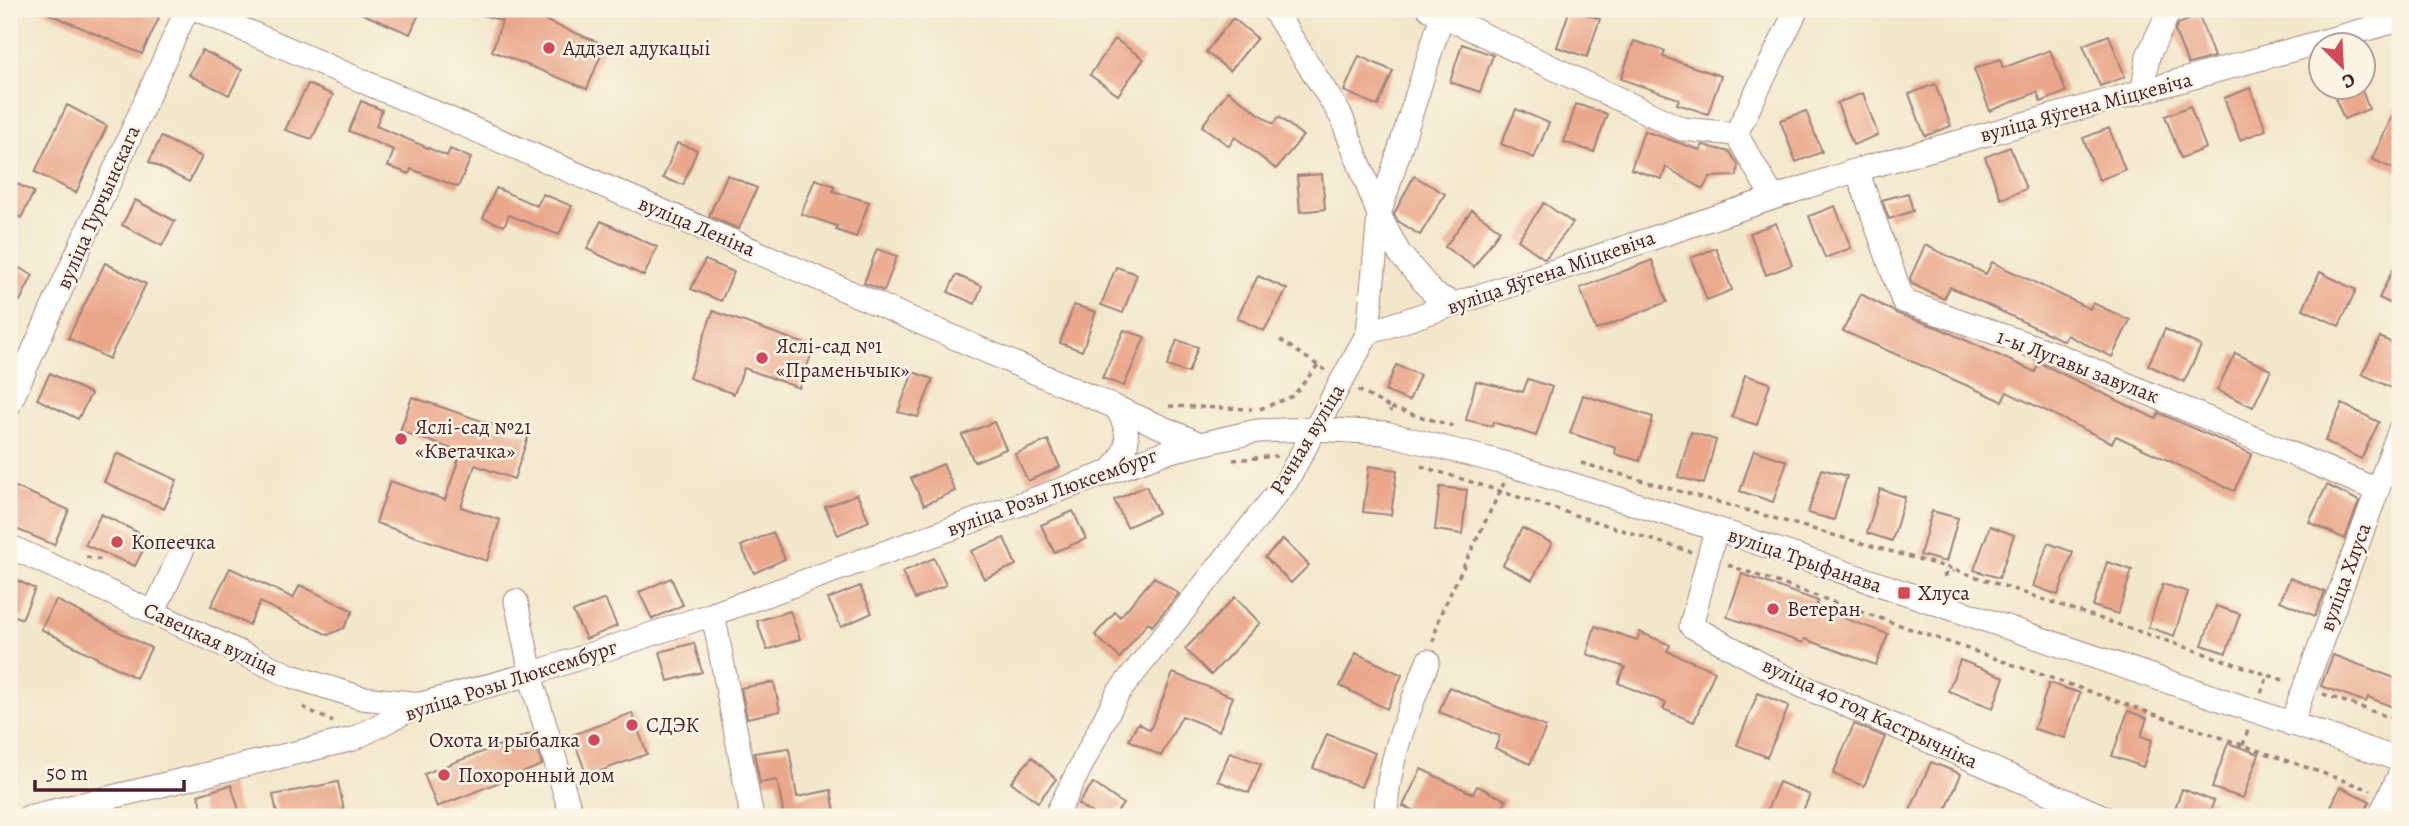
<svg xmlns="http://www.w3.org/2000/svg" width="2409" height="826" font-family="Alegreya,serif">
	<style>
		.building { fill: #eaa78b }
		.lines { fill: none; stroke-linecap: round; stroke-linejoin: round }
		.minor-casing { stroke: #9e837b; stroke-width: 25 }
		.path { stroke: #9e837b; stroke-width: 3.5; stroke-dasharray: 5 5; stroke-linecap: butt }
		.minor { stroke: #fff; stroke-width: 23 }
		.poi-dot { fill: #d1495b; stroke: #fcf5e5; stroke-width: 2.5 }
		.labels { text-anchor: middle; stroke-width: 5; stroke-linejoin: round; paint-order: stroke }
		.poi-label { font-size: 21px; fill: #4a1f2b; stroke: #fcf5e5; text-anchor: start }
		.street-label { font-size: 21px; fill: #4a1f2b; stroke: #fcf5e5 }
	</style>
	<rect width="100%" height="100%" fill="#fcf5e5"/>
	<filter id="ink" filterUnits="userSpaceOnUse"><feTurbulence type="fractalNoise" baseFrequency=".0143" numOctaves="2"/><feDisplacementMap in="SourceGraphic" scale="14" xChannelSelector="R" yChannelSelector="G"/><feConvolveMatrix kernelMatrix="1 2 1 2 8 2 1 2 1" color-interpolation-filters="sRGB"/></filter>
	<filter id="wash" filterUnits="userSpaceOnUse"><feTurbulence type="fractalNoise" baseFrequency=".00686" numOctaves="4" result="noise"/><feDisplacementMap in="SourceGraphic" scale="28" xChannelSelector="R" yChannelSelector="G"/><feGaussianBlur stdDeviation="1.57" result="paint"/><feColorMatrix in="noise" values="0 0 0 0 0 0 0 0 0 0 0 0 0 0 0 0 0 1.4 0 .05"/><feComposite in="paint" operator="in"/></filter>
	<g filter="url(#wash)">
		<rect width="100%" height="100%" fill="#f2e7cb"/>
		<g id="blocks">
			<!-- building -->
			<path class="building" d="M38,9H140L159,18L142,54Z
				M351,9H421L410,34Z
				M474,9H517L605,45L587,89L492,51L502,21L473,12Z
				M1570,9L1600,19L1587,57L1557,47Z
				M2199,16L2214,57L2188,64L2175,31L2178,24Z
				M1233,18L1257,38L1230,71L1206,52Z
				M2109,35L2125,77L2100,86L2083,45Z
				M1115,39L1144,59L1118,95L1090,75Z
				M1634,41L1665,51L1663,57L1721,76L1708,114L1677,104L1679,99L1621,79Z
				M1462,44L1493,55L1480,92L1450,82Z
				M202,50L242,70L229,95L189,75Z
				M2050,50L2066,92L2041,102L2037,92L1990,111L1974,69L2000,59L2003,68Z
				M1359,56L1393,71L1378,106L1344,91Z
				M308,84L333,95L312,139L285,130Z
				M1935,84L1951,126L1925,136L1909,94Z
				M2250,88L2266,130L2240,140L2224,98Z
				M2331,88H2361L2369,109L2344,119Z
				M1228,91L1273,124L1279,117L1303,136L1276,169L1235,137L1229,146L1202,126Z
				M1863,93L1878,135L1853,145L1837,103Z
				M2400,100V172L2372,159Z
				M361,101L382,110L376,126L447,156L450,149L471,158L458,187L411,169L409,174L388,166L394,150L349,131Z
				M1576,104L1607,114L1594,152L1564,142Z
				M67,105L107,126L76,193L35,172Z
				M2190,106L2206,148L2181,158L2165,116Z
				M1516,109L1549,123L1534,158L1501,144Z
				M1806,111L1822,152L1796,162L1780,120Z
				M2109,128L2125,170L2099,180L2083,138Z
				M1644,131L1700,150L1703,145L1730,152L1738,165L1737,176L1710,177L1703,189L1666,167L1662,179L1631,169Z
				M161,137L202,157L189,182L149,162Z
				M677,143L697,150L683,185L663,178Z
				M2010,147L2026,189L2001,199L1985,157Z
				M1322,174L1325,209L1300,212L1297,176Z
				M727,175L757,188L739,229L709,216Z
				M1414,176L1445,194L1420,235L1398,221L1394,214Z
				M815,179L835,186L833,191L869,202L856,237L836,230L837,226L801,214Z
				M9,180L34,192L21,218L9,212Z
				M496,188L537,206L543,194L572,206L559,235L509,215L504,226L483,218Z
				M1908,193L1913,211L1889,219L1882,200Z
				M135,200L175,221L162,246L122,225Z
				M1544,203L1573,223L1545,259L1518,240Z
				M1835,206L1851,248L1825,258L1809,216Z
				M1472,210L1500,230L1474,267L1445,247Z
				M601,221L657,247L644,276L587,249Z
				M1776,223L1792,265L1766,275L1750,233Z
				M1925,245L1986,274L1992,262L2090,309L2093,303L2130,320L2112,357L2067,335L2064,341L1950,287L1944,299L1912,284L1910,278Z
				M1716,248L1732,290L1707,300L1691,258Z
				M877,249L897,256L884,291L864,283Z
				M2400,255V308L2379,298Z
				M705,260L734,272L721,301L691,289Z
				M1652,260L1667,302L1596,330L1580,288Z
				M9,263L33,275L20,301L9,295Z
				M105,263L146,284L109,359L68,338Z
				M1116,267L1137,274L1123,313L1101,305Z
				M2320,272L2356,290L2339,326L2303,309Z
				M956,275L982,286L975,304L948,292Z
				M1258,276L1287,289L1264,331L1237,318Z
				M1861,294L1898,314L1939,328L2035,372L2039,363L2044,365L2156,419L2159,413L2252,454L2234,491L2116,436L2112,443L2007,392L2002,401L1843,331Z
				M1074,305L1096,312L1082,351L1060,343Z
				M713,311L814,347L799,388L744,368L734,394L689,378Z
				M2165,329L2201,346L2184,382L2148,365Z
				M1124,330L1145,337L1124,386L1102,378Z
				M2380,337L2400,347V392L2362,374Z
				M1177,340L1198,347L1188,373L1167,366Z
				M2235,353L2271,370L2253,407L2217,390Z
				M1396,365L1420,375L1409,401L1385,391Z
				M913,372L933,379L918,417L898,412Z
				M50,373L91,394L78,419L37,399Z
				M1745,375L1770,383L1757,425L1732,417Z
				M1528,379L1552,387L1536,436L1493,422L1492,426L1466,420L1476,381L1523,392Z
				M1583,395L1653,417L1640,461L1615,454L1616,448L1570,433Z
				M412,397L528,437L514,479L475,465L461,507L500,520L487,561L376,523L390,481L445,500L461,452L400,431Z
				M2342,404L2379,422L2361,459L2325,441Z
				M994,422L1006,449L974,462L962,435Z
				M1691,432L1716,440L1704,484L1678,477Z
				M1048,440L1060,467L1028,481L1015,454Z
				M1754,450L1787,461L1773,502L1740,491Z
				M117,453L177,480L164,509L104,482Z
				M943,464L955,491L924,505L911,478Z
				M1369,466L1397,470L1391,515L1363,512Z
				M1822,469L1847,476L1834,520L1808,513Z
				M9,484L69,510L54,545L9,526Z
				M2327,485L2359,501L2345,539L2309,522Z
				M1146,486L1158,513L1127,527L1114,500Z
				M1440,487L1467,490L1462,534L1435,530Z
				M1880,489L1905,497L1892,541L1867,533Z
				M857,494L869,521L838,535L825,507Z
				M1073,511L1086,539L1054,552L1041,525Z
				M1932,511L1958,518L1946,562L1920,555Z
				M101,514L149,538L135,566L85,545Z
				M1990,526L2014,535L1999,578L1974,570Z
				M1522,528L1552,543L1532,580L1503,565Z
				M773,532L785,559L754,573L741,546Z
				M1004,538L1016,565L984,579L971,551Z
				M1283,539L1309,565L1291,583L1265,557Z
				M2048,543L2073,552L2058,595L2033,586Z
				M934,558L946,585L915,599L902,572Z
				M2107,562L2132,570L2118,614L2093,606Z
				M230,568L293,598L300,585L353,611L344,628L328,635L260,602L249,625L211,606Z
				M1742,574L1818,601L1816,608L1888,634L1876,665L1805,639L1803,643L1727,617Z
				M9,576L35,589L22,619L9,613Z
				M1154,577L1179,594L1152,626L1148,622L1120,658L1095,635L1115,612L1120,617Z
				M671,578L683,605L652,619L639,592Z
				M2290,578L2325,592L2315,616L2280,601Z
				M2163,584L2188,592L2174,636L2148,627Z
				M860,586L872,613L841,627L828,599Z
				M1235,597L1260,623L1211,675L1185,649Z
				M605,599L617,626L586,639L573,612Z
				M56,600L151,648L136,678L41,629Z
				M2216,606L2240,614L2226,653L2202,645Z
				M790,611L800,639L767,650L757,621Z
				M1595,626L1637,640L1640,632L1670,645L1667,651L1715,671L1694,722L1663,709L1666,703L1618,683L1625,667L1587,654Z
				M694,643L702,672L668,681L660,652Z
				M1356,653L1402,675L1387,709L1340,686Z
				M2333,655L2400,680V710L2368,697L2366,702L2321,686Z
				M1960,660L2004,677L1993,708L1948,691Z
				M1173,673L1233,697L1219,731L1182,716L1161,756L1129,740L1138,723L1150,730Z
				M774,682L780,711L747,718L741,688Z
				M2049,683L2080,693L2065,738L2034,729Z
				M1449,687L1546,727L1530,764L1495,748L1500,736L1439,712Z
				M1758,693L1789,706L1767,757L1737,745Z
				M2128,711L2147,718L2141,736L2152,740L2143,767L2112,756Z
				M632,713L647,754L587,776L572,735Z
				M1854,724L1885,737L1864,786L1833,774Z
				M532,733L542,765L437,807L424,774Z
				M1327,734L1375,753L1361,787L1313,768Z
				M2228,743L2259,754L2243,798L2212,788Z
				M789,748L797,797L831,790L836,817H784L777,780L760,783L754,753Z
				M1230,752L1261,764L1249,793L1218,781Z
				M1032,757L1056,779L1038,802L1011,782Z
				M1931,762L1961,774L1943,817H1920L1909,813Z
				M1421,769L1473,794L1477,786L1506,800L1497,817H1428L1403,806Z
				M338,782L344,810L307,817H278L273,795Z
				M1779,782L1810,795L1800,817H1764Z
				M1093,783L1123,804L1113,817H1097L1078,804Z
				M231,785L240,813L228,817H205L198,795Z
				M2340,787L2370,801L2362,817H2326Z
				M2182,789L2214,801L2208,817H2172Z"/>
		</g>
	</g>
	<g filter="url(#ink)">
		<use href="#blocks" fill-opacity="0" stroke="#9e837b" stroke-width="2"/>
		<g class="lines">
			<defs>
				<path id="minor" d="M196,9L1198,443
					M1273,9L1341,116L1379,215L1399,253L1434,294L1457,305
					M1429,9L1682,129L1736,134L1772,196
					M2143,91L2148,56L2170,9
					M1736,134L1797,9
					M1857,170L1903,301L2053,353L2377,490
					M1368,333L1857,170L2400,20
					M9,405L187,9
					M1111,471C1131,448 1131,434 1117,408
					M1716,529L1691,626L1800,685L2104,817
					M9,546L291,676L362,698L421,704
					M516,601L534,688L572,817
					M153,613L182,551
					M710,615L716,629L752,817
					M2291,724L2400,429
					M29,817L353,739L421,704L531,674L710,615L1166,452L1257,431L1315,429L1385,433L1500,462L1716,529L2400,760
					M1055,817L1118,693L1286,482L1368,333L1379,215L1444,9
					M1386,817C1386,763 1409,711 1428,661
					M2379,817L2400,774"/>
			</defs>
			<!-- minor casing -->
			<use href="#minor" class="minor-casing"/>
			<!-- path -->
			<path class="path" d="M151,9L162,14
				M1280,340L1325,370
				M1358,390L1391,408L1390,412
				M1169,406L1252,409
				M1391,408L1453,426
				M1260,409L1293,396L1318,365
				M9,435L14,425
				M1233,460L1277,456
				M1581,463L1956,570L2286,681
				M1421,466L1691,552
				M86,557L104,560
				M1728,565L2371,790
				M1943,576L1954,571
				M1433,642L1440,615L1504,483
				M2261,693L2268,675
				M2323,694L2400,721
				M303,707L333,722
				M2243,745L2248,730"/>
			<!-- minor -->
			<use href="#minor" class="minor"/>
		</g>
	</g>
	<!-- markers -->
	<g class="poi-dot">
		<circle cx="549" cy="48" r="7"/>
		<circle cx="762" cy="358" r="7"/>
		<circle cx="401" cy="439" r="7"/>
		<circle cx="117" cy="542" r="7"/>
		<rect x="1897" y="586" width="14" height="14" rx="3.5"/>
		<circle cx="1773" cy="609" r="7"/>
		<circle cx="632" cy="725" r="7"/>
		<circle cx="594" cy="740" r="7"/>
		<circle cx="444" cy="775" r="7"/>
	</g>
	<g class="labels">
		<!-- poi labels -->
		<g class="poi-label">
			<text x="563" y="55">Аддзел адукацыі</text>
			<text x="776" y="353">Яслі-сад №1<tspan x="776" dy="24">«Праменьчык»</tspan></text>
			<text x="415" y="434">Яслі-сад №21<tspan x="415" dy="24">«Кветачка»</tspan></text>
			<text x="131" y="549">Копеечка</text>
			<text x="1918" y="600">Хлуса</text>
			<text x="1787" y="616">Ветеран</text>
			<text x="646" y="732">СДЭК</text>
			<text x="580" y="747" text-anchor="end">Охота и рыбалка</text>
			<text x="458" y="782">Похоронный дом</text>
		</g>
		<!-- street labels -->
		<g class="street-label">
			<text transform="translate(2086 107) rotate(-15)" y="7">вуліца Яўгена Міцкевіча</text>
			<text transform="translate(98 207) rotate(-66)" y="7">вуліца Турчынскага</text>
			<text transform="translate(697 226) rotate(23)" y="7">вуліца Леніна</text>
			<text transform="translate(1551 272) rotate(-19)" y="7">вуліца Яўгена Міцкевіча</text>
			<text transform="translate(2078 366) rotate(21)" y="7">1-ы Лугавы завулак</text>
			<text transform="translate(1307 439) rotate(-59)" y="7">Рачная вуліца</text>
			<text transform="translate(1052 492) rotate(-20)" y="7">вуліца Розы Люксембург</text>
			<text transform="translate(1805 560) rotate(19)" y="7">вуліца Трыфанава</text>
			<text transform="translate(2345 577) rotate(-70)" y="7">вуліца Хлуса</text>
			<text transform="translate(211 639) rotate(25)" y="7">Савецкая вуліца</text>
			<text transform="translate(511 680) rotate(-18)" y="7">вуліца Розы Люксембург</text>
			<text transform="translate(1870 713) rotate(25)" y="7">вуліца 40 год Кастрычніка</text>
		</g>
	</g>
	<!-- margin -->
	<rect width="2409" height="826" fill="none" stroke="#fcf5e5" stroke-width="35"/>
	<!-- north arrow -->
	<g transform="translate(2342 66) rotate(156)"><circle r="33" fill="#fcf5e5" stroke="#b59f9b" stroke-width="2"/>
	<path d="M0-5L12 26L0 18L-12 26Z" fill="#d1495b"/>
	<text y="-10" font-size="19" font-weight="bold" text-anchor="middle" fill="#4a1f2b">С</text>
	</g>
	<!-- scale -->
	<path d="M35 780v10h149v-10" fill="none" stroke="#4a1f2b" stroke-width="3.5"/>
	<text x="46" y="780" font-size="21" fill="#4a1f2b" stroke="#fcf5e5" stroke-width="5" paint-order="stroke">50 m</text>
</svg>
